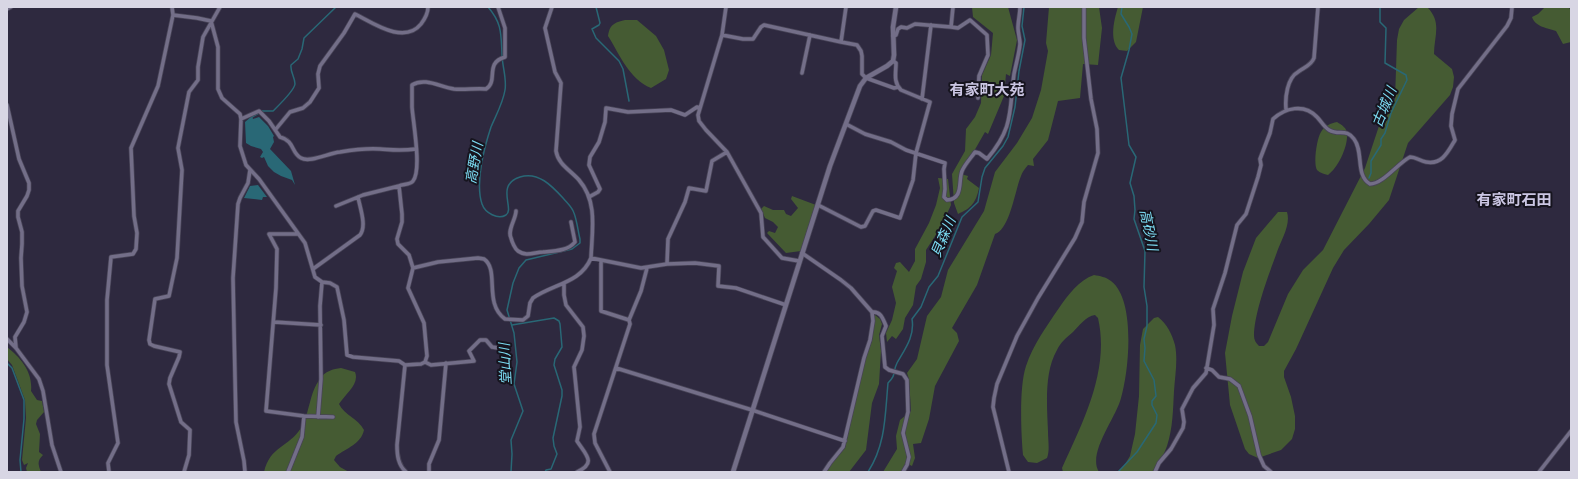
<svg xmlns="http://www.w3.org/2000/svg" width="1578" height="479" font-family="Cabin,'Noto Sans JP',sans-serif">
	<style>
		.forest { fill: #455b33 }
		.water { fill: #296876 }
		.lines { fill: none; stroke-linecap: round; stroke-linejoin: round }
		.stream { stroke: #296876; stroke-width: 1.5 }
		.minor-casing { stroke: #484457; stroke-width: 5 }
		.tertiary-casing { stroke: #484457; stroke-width: 6 }
		.minor { stroke: #736e88; stroke-width: 3.5 }
		.tertiary { stroke: #736e88; stroke-width: 4.5 }
		.labels { text-anchor: middle; stroke-width: 4; stroke-linejoin: round; paint-order: stroke }
		.water-label { font-size: 14px; font-style: italic; fill: #7cdcf3; stroke: #16141e }
		.quarter-label { font-size: 15px; font-weight: bold; fill: #cbc6e3; stroke: #16141e }
	</style>
	<rect width="100%" height="100%" fill="#2e293f"/>
	<!-- forest -->
	<path class="forest" d="M972,7H1008L1017,40L1010,76L1006,74L1004,96L988,134L985,132L961,174L968,176L967,179L979,188C976,202 972,208 958,214L954,203L952,174L965,151L966,129L975,117L981,103L982,75L991,55L993,33L973,17Z
		M1049,7H1099L1102,28L1098,65L1083,64L1080,98L1058,101L1048,140L1033,159L1034,166L1028,165C1025,169 1022,172 1021,176C1015,190 1010,229 995,234L977,285L952,328L957,333L959,341L935,386L929,419L921,443L913,444L915,458L912,466L906,463L901,472H883L897,449L896,436L900,420L911,411L909,379L907,373L917,359L927,316L941,297L948,270L984,211L995,172L1017,143L1032,118L1041,90L1048,51L1046,43Z
		M1118,7H1143L1136,42L1127,51L1119,50C1109,40 1114,20 1118,7Z
		M1419,7L1428,8C1442,23 1434,36 1434,54L1452,69L1454,77L1453,87L1450,95L1408,143L1389,200L1369,224L1344,250L1333,268L1296,349L1284,371V377L1291,397L1295,416V429L1292,439L1281,450L1258,458L1249,454L1245,449L1230,405L1225,353L1232,316L1243,272L1256,238L1278,212H1287C1291,225 1281,240 1277,252C1269,274 1254,313 1254,336C1254,340 1256,343 1259,346H1264L1268,342L1288,294L1303,270L1323,250L1365,168L1379,126L1395,99L1397,40L1399,29L1404,20Z
		M1545,7H1568L1571,10V42L1563,44L1556,31C1548,28 1535,27 1532,17L1538,14Z
		M625,20H637L656,36L664,50L669,70L666,79L651,88C629,79 620,55 608,36C610,24 614,23 625,20Z
		M1337,122C1342,125 1347,128 1347,134C1348,147 1338,168 1328,175C1324,174 1320,173 1317,170C1313,163 1317,138 1321,132C1324,126 1331,123 1337,122Z
		M938,178L948,179L951,205L941,227L926,250V262L921,279L916,286L913,305L905,318L903,329L896,339L892,336L887,342L886,333L892,320L896,303L892,287L897,271L894,268L896,263L900,262L909,272L915,261V249L929,223L936,205L940,188Z
		M792,196L816,205L801,251L786,253L767,233L769,231L775,233L778,227L773,222L765,218L761,209L764,206L773,210H784L786,214L791,216L798,208L791,199Z
		M1094,275C1100,276 1106,277 1111,281C1136,300 1129,371 1121,398C1116,418 1087,453 1099,472H1063L1062,468C1083,422 1110,370 1098,318L1095,315C1086,316 1079,326 1073,332C1067,337 1060,343 1057,350C1044,372 1047,406 1048,431C1048,441 1050,450 1047,458L1037,463L1028,462L1023,455C1021,433 1019,387 1026,366C1033,345 1046,327 1059,308C1068,295 1079,280 1094,275Z
		M875,315L880,319L882,324L879,335L881,351L879,384L872,403L866,450L849,472H827L831,464L845,448L865,359L872,341Z
		M1158,317C1167,324 1172,334 1175,345C1178,360 1175,376 1174,391C1173,409 1173,428 1167,446C1164,455 1158,464 1152,472H1117L1124,466L1130,456L1135,434L1139,396L1140,345L1143,329L1154,318Z
		M7,347C21,358 33,372 31,391L37,400L42,401L44,412L37,420L36,424L40,434L39,452L43,455C37,461 38,464 41,472H27L26,468L28,463L24,465L22,460L26,418L25,400L12,365L7,359Z
		M341,368L355,372C360,384 345,394 339,404C344,415 358,418 364,430C361,444 347,448 336,456L334,460L340,467L349,472H264C270,446 289,447 301,428C310,413 309,393 320,379C325,371 333,369 341,368Z"/>
	<!-- water -->
	<path class="water" d="M252,116L253,119L259,117L268,126L274,136L273,137L274,142L270,149L291,171L295,185L292,180L281,176L274,172L268,166L264,157L262,158L260,157L263,152L261,149L251,146L246,143L245,122Z
		M258,185L267,197H263L262,200L244,198L250,186Z"/>
	<g class="lines">
		<!-- stream -->
		<path class="stream" d="M488,7C502,23 501,34 502,54C502,66 507,78 505,90C503,103 496,115 491,127C484,148 475,183 482,204C485,213 498,220 506,215C515,209 495,185 520,177C538,171 552,186 563,198C567,203 572,207 574,213C577,221 578,231 580,239V243L572,249L526,260L519,268L513,283L507,310L514,333L517,362L514,384L523,411L511,440L512,454L511,472
			M596,7L600,23L599,25L592,29L596,38L619,61L623,69L629,101
			M262,111H273C279,105 294,91 295,84C295,77 290,72 291,65L298,59L302,49L304,38L336,7
			M252,117L259,113
			M1369,178L1371,173V161L1381,145V139L1385,133L1391,113L1407,80L1406,75L1385,63L1386,28L1380,22V7
			M512,325L554,318L559,321L560,324L562,347L555,359L554,365L562,390V396L553,438L554,446L557,454L551,469L546,470L545,472
			M7,363L12,368L24,400V419L20,460L21,472
			M868,472C886,444 885,415 888,383C897,374 892,373 897,363C905,349 915,336 912,319L921,307L929,287L938,276L962,217L978,202L982,177L985,168L1003,146L1008,137L1015,107L1019,71L1025,40L1022,26L1024,7
			M1118,472L1137,452L1156,423L1157,415L1152,405V401L1156,396L1154,380L1144,361L1145,348L1144,339L1147,326V306L1144,287L1145,251L1134,219L1135,210L1134,196L1130,183L1136,157L1129,145L1121,78L1129,50L1132,34L1129,27L1121,14L1122,7"/>
		<defs>
			<path id="minor" d="M726,7L722,35L698,115L699,121L706,130L727,152L761,213L763,237L782,258L799,261
				M846,7L841,42L857,45L861,51L862,56V74L866,78L894,88L898,87
				M7,9L11,7
				M173,15L197,18L211,21
				M211,21L218,47V89L222,98L240,114L241,119L240,146L246,165L259,179L305,243L315,277L322,282L330,283L337,287L344,320L347,355L353,357L399,361L405,365L421,364L425,362L427,356L424,323L408,288L413,268L409,255L398,244L397,239L402,222V214L399,186C403,184 410,185 413,181C422,170 413,122 412,107C412,100 412,93 412,85C425,77 440,87 454,89C464,90 476,88 486,89C499,81 484,63 505,57V28L498,7
				M951,27L958,28L970,20L987,35L988,55L979,76L978,98
				M722,35L743,39H753L761,27L764,25L841,42
				M893,36L896,35L898,29L901,27L907,28L915,24L951,27L953,7
				M802,73L810,35
				M922,99L931,25
				M7,105L19,159L29,183V190L27,196L18,211V217L22,232V244L21,258L22,286L27,312L24,322L15,337L16,348
				M1286,109C1285,98 1287,78 1298,72C1304,67 1311,66 1314,58L1318,7
				M241,119L259,111L269,121L280,137C295,141 291,153 301,158C310,163 329,153 340,152C352,150 367,148 380,149C395,150 400,151 416,149
				M846,124L865,134L891,142L906,150L945,163L944,169L945,189L944,197L947,200C964,199 958,181 962,171C965,164 971,158 975,152L979,153L987,159C1014,127 1009,112 1014,74C1016,64 1019,54 1020,44C1020,39 1018,33 1018,28C1018,21 1020,14 1020,7
				M276,129L290,112L303,108L310,102L319,88L318,74L320,66L344,33L355,14C373,23 404,45 421,24C424,20 428,13 428,7
				M589,197L598,192L600,189L589,165L590,157L599,142L605,122L606,108L628,112L671,110L685,115L697,107L700,108
				M818,205L861,227L865,226L873,211L876,210L900,218L913,180L916,153L930,102L901,90C893,82 896,73 896,63L893,61
				M336,206L363,195L399,186
				M516,211C516,219 507,230 511,238C512,242 515,249 518,251C526,257 535,252 543,252C554,251 568,251 575,242L571,222
				M298,234H269L277,249L276,288L266,411L304,416L333,417
				M802,253L841,280L851,288L872,312L873,321L870,340L864,358L843,447L830,463L824,472
				M591,258L641,268L667,264L695,263L719,266L718,286L736,288L786,305
				M601,260V311L629,320
				M667,264L668,239L685,202L689,188L706,191L712,161L727,152
				M413,268L438,262L478,258L484,259C500,270 483,303 505,319L523,320L528,316L530,303L533,298C553,284 581,283 591,258C592,230 598,202 579,180C570,170 558,164 556,151L561,83L555,72L545,28L552,7
				M313,269L360,235C367,226 360,208 358,197
				M564,284V295L566,305L583,327L584,336L582,350L574,367L580,427L577,441C586,455 597,463 577,472
				M872,312C881,311 883,319 886,326L882,336L885,367L889,370L903,374L907,380L908,412L903,433L909,457L907,465L903,472
				M274,322L321,325
				M7,339L16,348L39,379L43,391L52,445L61,472
				M425,362L431,365L474,361L469,351L480,340H486L492,347L498,348
				M405,365L397,445C397,455 398,465 406,472
				M616,368L752,410L845,441
				M1206,368L1212,370L1219,377L1230,379L1239,386L1250,416L1259,455L1264,466L1271,472
				M318,417L321,379L320,306L322,282
				M109,472L108,463L118,443L107,365V300L111,257L133,254L136,249L137,233L134,216L131,148L158,86L173,15L172,7
				M184,472L189,455L190,430L181,422L169,384L170,378L179,357L180,352L154,346L150,344L149,340L155,299L169,296L177,258L182,170L178,148L189,92L198,80V67L203,37L220,7
				M245,472L244,461L236,422L235,377L233,278L238,204L240,198L248,183L250,170
				M288,472L302,437L304,416
				M429,472V464L439,440L446,363
				M610,472L595,443L594,434L630,324L629,320L641,291L647,268
				M1009,472L993,407L994,398L997,384L1017,336L1038,298L1075,238L1082,222L1084,202L1098,153L1097,129L1091,99L1084,38V7
				M1155,472L1159,463L1171,449L1183,428L1184,422L1182,409L1193,388L1206,373L1214,325L1213,309L1225,273L1237,225L1246,214L1258,177L1261,165L1260,159L1270,133L1273,119C1285,108 1304,103 1317,117C1321,121 1324,127 1329,130C1339,136 1346,128 1354,139C1364,152 1355,175 1370,184C1383,184 1398,163 1410,157C1416,157 1420,161 1426,162C1442,165 1448,152 1455,140L1451,126L1452,114L1458,89L1507,26L1511,18L1512,7
				M1539,472L1571,431"/>
			<path id="tertiary" d="M733,472L830,166L860,86L866,78L887,66L893,61L894,55L893,27L896,7"/>
		</defs>
		<!-- minor casing -->
		<use href="#minor" class="minor-casing"/>
		<!-- tertiary casing -->
		<use href="#tertiary" class="tertiary-casing"/>
		<!-- minor -->
		<use href="#minor" class="minor"/>
		<!-- tertiary -->
		<use href="#tertiary" class="tertiary"/>
	</g>
	<g class="labels">
		<!-- water labels -->
		<g class="water-label">
			<text transform="translate(1384 107) rotate(-68)" y="5">古城川</text>
			<text transform="translate(474 163) rotate(-80)" y="5">高野川</text>
			<text transform="translate(1149 230) rotate(79)" y="5">高砂川</text>
			<text transform="translate(943 237) rotate(-67)" y="5">貝森川</text>
			<text transform="translate(505 364) rotate(-93)" y="5">堂山川</text>
		</g>
		<!-- quarter labels -->
		<g class="quarter-label">
			<text x="987" y="95">有家町大苑</text>
			<text x="1514" y="205">有家町石田</text>
		</g>
	</g>
	<!-- border -->
	<rect width="1578" height="479" fill="none" stroke="#d8d6e4" stroke-width="16"/>
</svg>
